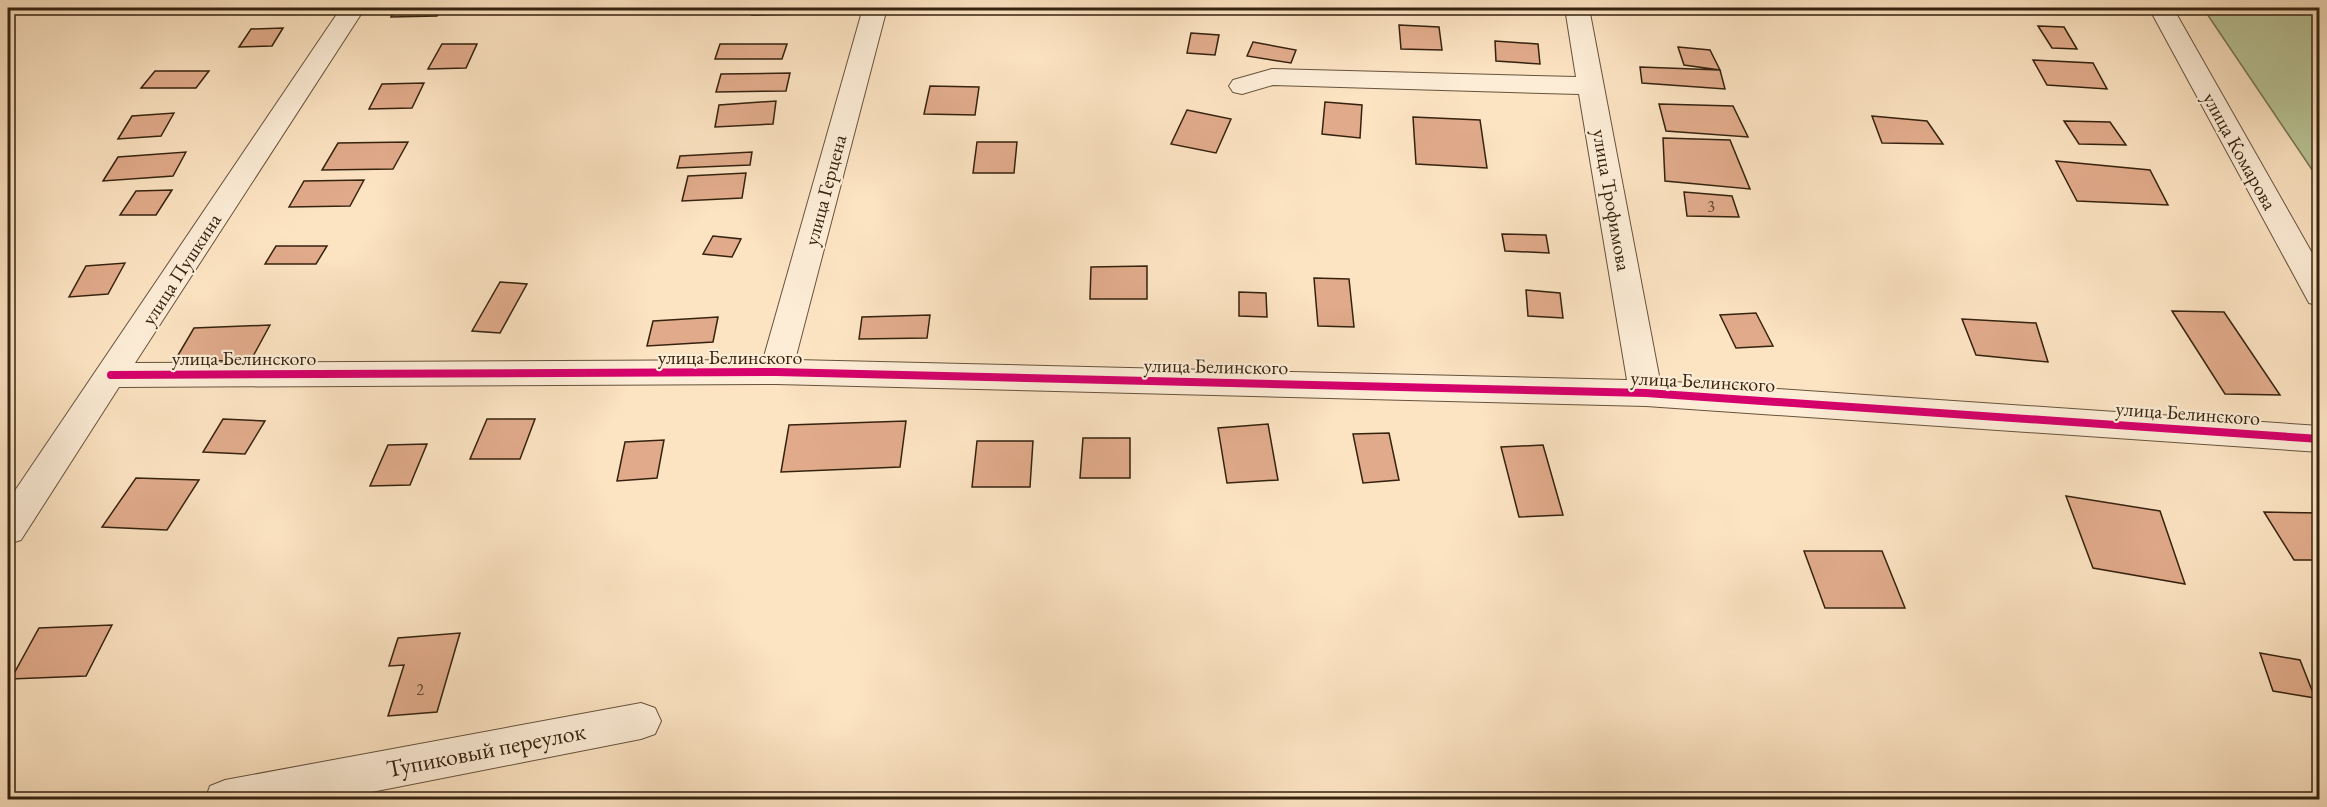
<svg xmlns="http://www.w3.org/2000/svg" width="2327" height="807" font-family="'EB Garamond',serif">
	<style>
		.green { fill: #b9c598; stroke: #777454; stroke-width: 1.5 }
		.building { fill: #e1ab8b; stroke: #35230f; stroke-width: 1.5 }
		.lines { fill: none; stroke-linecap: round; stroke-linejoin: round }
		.minor-casing { stroke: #67533c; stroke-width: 2 }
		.minor { fill: #fdedd7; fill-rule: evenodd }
		.cycleway-casing { stroke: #fdedd7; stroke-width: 12 }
		.cycleway { stroke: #d6006c; stroke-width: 8 }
		.labels { text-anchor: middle; stroke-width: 4.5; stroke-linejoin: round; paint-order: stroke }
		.number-label { font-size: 16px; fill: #60452e }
		.street-label { font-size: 20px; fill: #35230f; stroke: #fdedd7 }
		.near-street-label { font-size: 24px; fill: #35230f; stroke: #fdedd7 }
	</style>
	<rect width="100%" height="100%" fill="#fce3c2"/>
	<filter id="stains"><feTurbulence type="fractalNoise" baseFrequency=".00333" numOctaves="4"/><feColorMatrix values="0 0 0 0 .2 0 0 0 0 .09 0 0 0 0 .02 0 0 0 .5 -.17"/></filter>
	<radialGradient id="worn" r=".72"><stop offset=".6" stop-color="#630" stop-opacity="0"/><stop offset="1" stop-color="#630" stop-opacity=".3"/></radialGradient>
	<!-- green -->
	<path class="green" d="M2203,8H2319V180Z"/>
	<!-- building -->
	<path class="building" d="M396,8H441L437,16L391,17Z
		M755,8H809L807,14L752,15Z
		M1399,25L1439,27L1442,50L1401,49Z
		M2038,26L2064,27L2077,49L2052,48Z
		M283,28L272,46L239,47L251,29Z
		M1191,33L1219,35L1215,55L1187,53Z
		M1495,41L1538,44L1540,64L1496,61Z
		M1253,42L1296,50L1291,63L1247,56Z
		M442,44H477L466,68L428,69Z
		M720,44H787L782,59H715Z
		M1678,47L1710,50L1720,70L1684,65Z
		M2033,60L2093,63L2107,89L2047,85Z
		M1640,67L1720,70L1725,89L1642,83Z
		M155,71H209L196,88H141Z
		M790,73L786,91L716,92L721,74Z
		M424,83L412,108L369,109L382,84Z
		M930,86L979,87L975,115L924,114Z
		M776,101L773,124L715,127L719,105Z
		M1325,102L1362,105L1360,138L1322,134Z
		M1659,104L1733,106L1748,137L1666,131Z
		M1187,110L1231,119L1216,153L1171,144Z
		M174,113L161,136L118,139L132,116Z
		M1872,116L1927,121L1943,144L1882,143Z
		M1413,117L1480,120L1487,168L1416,164Z
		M2064,121L2110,122L2126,145L2079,144Z
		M1663,138L1730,140L1750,189L1665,181Z
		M408,142L393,169L322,170L338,143Z
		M977,142H1017L1014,173H973Z
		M186,152L173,176L103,181L118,157Z
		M752,152L750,165L677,168L680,156Z
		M2056,161L2150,170L2168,205L2077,201Z
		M746,173L742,198L682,201L688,176Z
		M364,180L350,206L289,207L304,181Z
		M172,190L156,215H120L136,191Z
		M1684,192L1732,196L1739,217L1687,216Z
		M1502,234L1546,235L1549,253L1505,251Z
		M713,236L741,239L732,257L703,254Z
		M276,246H327L316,264H265Z
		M125,263L108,294L69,297L86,266Z
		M1147,266V299H1090L1091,267Z
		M1314,278L1349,279L1354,327L1318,326Z
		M500,282L527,284L500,333L472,331Z
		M1526,290L1560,293L1563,318L1528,316Z
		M1239,292L1266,293L1267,317L1239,316Z
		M2172,311L2224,312L2280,395L2225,394Z
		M1756,313L1773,346L1736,348L1720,315Z
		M930,315L927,338L859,339L862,317Z
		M718,317L713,342L647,346L653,321Z
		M1962,319L2036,323L2048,362L1976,355Z
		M270,325L251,360L174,362L194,328Z
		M223,419L265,421L245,454L203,452Z
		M487,419H535L520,459H470Z
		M906,421L900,467L781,472L789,425Z
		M1268,424L1278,480L1227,483L1218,428Z
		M1389,433L1399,480L1363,483L1353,434Z
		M1083,438H1130V478H1080Z
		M664,440L657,478L617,481L625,442Z
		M977,441H1033L1030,487H972Z
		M427,444L410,485L370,486L388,445Z
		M1543,445L1563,515L1519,517L1501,447Z
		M136,478L199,480L167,530L102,527Z
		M2066,496L2160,511L2185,584L2093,568Z
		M2264,512L2320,513V560H2294Z
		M1804,551H1882L1905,608H1825Z
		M112,625L86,676L11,679L39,628Z
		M460,633L437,712L388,716L404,665L389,666L398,638Z
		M2260,653L2300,660L2315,698L2273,691Z"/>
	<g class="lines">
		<defs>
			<path id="minor" d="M341,8H365L135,363L763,360L863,8H887L795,360L1627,380L1579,94L1273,85L1242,94L1233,92L1229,86L1233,80L1272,69L1576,77L1565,8H1589L1660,381L2320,426V452L1646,406L776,384L119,387L21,540L8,544V501Z
				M2149,8H2173L2320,267V306L2309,303Z
				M641,703L655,708L661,721L655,734L641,739L331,800H205L210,786L225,780Z"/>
		</defs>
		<!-- minor casing -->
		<use href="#minor" class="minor-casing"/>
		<!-- minor -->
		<use href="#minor" class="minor"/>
		<defs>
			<path id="cycleway" d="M111,375L776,372L1646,393L2320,439"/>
		</defs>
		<!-- cycleway casing -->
		<use href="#cycleway" class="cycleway-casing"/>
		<!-- cycleway -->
		<use href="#cycleway" class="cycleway"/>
	</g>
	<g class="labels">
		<!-- number labels -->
		<g class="number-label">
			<text x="1711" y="212">3</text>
			<text x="420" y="695">2</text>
		</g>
		<!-- street labels -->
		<g class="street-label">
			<text transform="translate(2240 151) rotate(61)" y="7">улица Комарова</text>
			<text transform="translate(825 190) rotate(-75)" y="7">улица Герцена</text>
			<text transform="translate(1612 200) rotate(80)" y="7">улица Трофимова</text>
			<text transform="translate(181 269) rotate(-57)" y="7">улица Пушкина</text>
			<text x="730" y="364">улица Белинского</text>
			<text x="244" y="365">улица Белинского</text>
			<text transform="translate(1216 366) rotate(1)" y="7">улица Белинского</text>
			<text transform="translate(1703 381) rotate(3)" y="7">улица Белинского</text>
			<text transform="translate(2188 413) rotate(4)" y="7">улица Белинского</text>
		</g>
		<!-- near-street labels -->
		<g class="near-street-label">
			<text transform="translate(486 750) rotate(-11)" y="8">Тупиковый переулок</text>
		</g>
	</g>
	<!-- margin -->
	<rect width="2327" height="807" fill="none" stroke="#fce3c2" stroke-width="30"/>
	<rect x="9" y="9" width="2309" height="789" fill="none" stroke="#35230f" stroke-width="3"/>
	<rect x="15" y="15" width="2297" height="777" fill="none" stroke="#35230f" stroke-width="1.5"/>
	<rect width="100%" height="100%" filter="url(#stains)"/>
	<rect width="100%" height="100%" fill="url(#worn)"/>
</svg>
